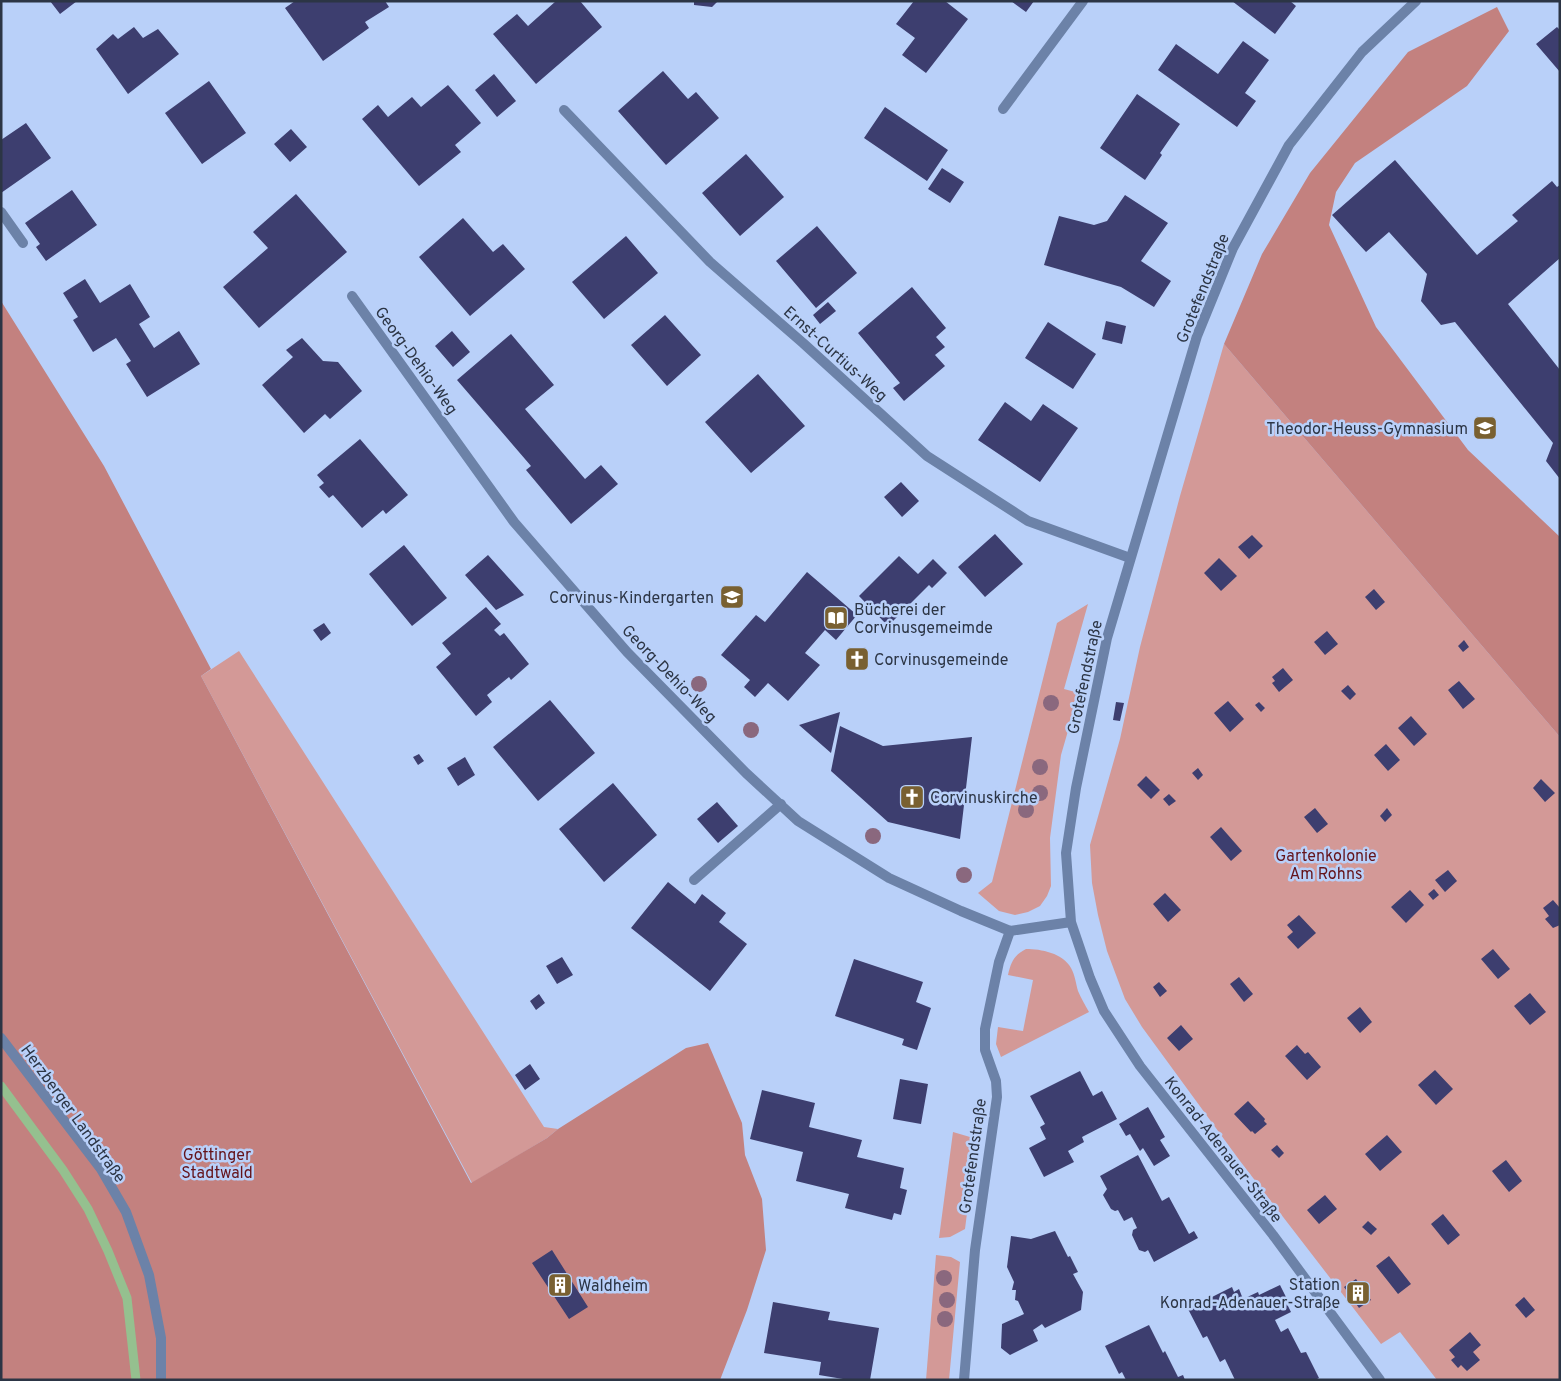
<svg xmlns="http://www.w3.org/2000/svg" width="1561" height="1381" font-family="Overpass,sans-serif">
	<style>
		.green { fill: #d39997 }
		.forest { fill: #c3817f }
		.lines { fill: none; stroke-linecap: round; stroke-linejoin: round }
		.stream { stroke: #95c08f; stroke-width: 9 }
		.building { fill: #3d3e6f }
		.service { stroke: #6c82a8; stroke-width: 10 }
		.minor { stroke: #6c82a8; stroke-width: 10 }
		.tertiary { stroke: #6c82a8; stroke-width: 10 }
		.tree { fill: #8a687e }
		.labels { text-anchor: middle; stroke-width: 5; stroke-linejoin: round; paint-order: stroke }
		.street-label { font-size: 16px; fill: #2c3545; stroke: #b9d0f9 }
		.poi-label { font-size: 16px; fill: #2c3545; stroke: #b9d0f9; text-anchor: start }
		.park-label { font-size: 16px; fill: #64131a; stroke: #b9d0f9 }
	</style>
	<rect width="100%" height="100%" fill="#b9d0f9"/>
	<!-- green -->
	<path class="green" d="M1224,344L1560,737V1380H1437L1400,1332L1381,1344L1240,1161L1142,1027L1125,999L1107,951L1098,915L1092,883L1090,845L1120,739L1140,647L1180,496Z
		M1088,604L1064,689L1079,693L1061,755L1050,838L1051,886L1047,896L1040,906L1028,912L1015,915L999,911L978,893L992,882L1057,623Z
		M239,651L544,1127L558,1129L547,1138L472,1183L201,676Z
		M1026,949C1041,949 1063,953 1071,968C1075,975 1076,984 1078,991C1081,998 1085,1005 1089,1012L1001,1057L996,1044L998,1027L1023,1031L1033,980L1008,975C1011,962 1014,955 1026,949Z
		M953,1132L970,1137L976,1142L965,1229L950,1237L939,1238Z
		M936,1255L951,1257L960,1262L949,1380H926Z"/>
	<!-- forest -->
	<path class="forest" d="M1497,7L1509,31L1467,86L1355,163L1336,192L1329,225L1376,327L1468,450L1560,537V737L1224,344L1262,254L1310,173L1408,52Z
		M1,301L104,466L211,669L201,676L471,1183L547,1138L558,1129L686,1048L708,1043L742,1123L745,1155L762,1199L766,1250L747,1310L720,1380H1Z"/>
	<g class="lines">
		<!-- stream -->
		<path class="stream" d="M1,1086L63,1170L88,1209L108,1251L127,1298L136,1380"/>
	</g>
	<!-- building -->
	<path class="building" d="M50,1H77L60,14Z
		M295,1H385L389,7L365,22L369,28L323,61L285,8Z
		M556,1H580L602,27L536,84L493,34L517,14L528,26Z
		M694,1H718L712,7L694,5Z
		M914,1H945L968,19L926,73L902,55L915,38L896,24Z
		M1011,1H1034L1026,12Z
		M1232,1H1290L1296,6L1275,34Z
		M134,27L143,38L158,29L179,54L128,94L96,49L113,34L118,39Z
		M1557,27L1560,30V72L1536,44Z
		M1243,41L1269,60L1245,93L1256,101L1237,127L1158,70L1176,44L1218,74Z
		M663,71L688,99L696,92L719,118L666,165L618,111Z
		M494,74L516,101L497,117L475,90Z
		M209,81L246,133L202,164L165,113Z
		M448,85L481,123L455,145L461,152L419,186L362,119L378,105L388,117L412,97L421,107Z
		M1137,94L1180,124L1160,153L1162,155L1145,180L1100,148Z
		M885,107L948,150L927,181L864,138Z
		M26,123L51,158L1,193V140Z
		M291,129L307,147L290,162L274,144Z
		M746,154L784,197L740,236L702,193Z
		M1395,160L1477,255L1518,221L1512,215L1552,181L1557,187L1560,185V258L1508,304L1560,370V479L1546,461L1553,443L1455,322L1441,325L1421,301L1427,274L1389,232L1366,252L1332,215Z
		M942,168L964,182L950,203L928,189Z
		M72,190L97,225L46,261L36,247L40,244L25,223Z
		M296,194L347,252L259,328L223,287L268,248L253,232Z
		M1125,195L1168,223L1141,261L1171,281L1154,307L1121,287L1044,265L1059,216L1094,225L1107,221Z
		M463,218L493,252L503,244L525,269L470,316L419,257Z
		M817,226L857,273L816,308L776,261Z
		M626,236L658,273L604,319L572,282Z
		M85,279L100,303L130,284L150,317L139,324L154,348L179,331L200,364L147,397L126,364L131,361L116,338L93,352L73,320L78,317L63,293Z
		M912,287L946,328L936,337L945,347L935,355L945,366L904,401L893,388L900,383L858,333Z
		M828,302L836,311L820,324L813,315Z
		M665,315L701,355L667,386L631,345Z
		M1106,321L1126,326L1122,344L1102,339Z
		M1048,322L1096,354L1073,389L1025,358Z
		M452,331L470,352L453,367L435,346Z
		M511,334L554,385L525,409L585,479L601,465L618,484L571,524L526,470L531,466L457,380Z
		M302,338L323,361L338,362L362,391L330,419L325,414L304,433L262,385L293,357L286,350Z
		M758,374L805,426L751,473L705,422Z
		M1005,402L1031,421L1043,404L1078,428L1040,482L978,440Z
		M360,439L408,495L386,514L383,510L362,528L333,495L329,498L319,487L324,483L317,475Z
		M901,482L919,501L902,517L884,497Z
		M995,534L1023,564L985,597L958,567Z
		M1252,535L1263,546L1249,559L1238,547Z
		M404,545L447,598L412,626L369,574Z
		M488,555L524,595L496,610L465,575Z
		M899,556L918,574L933,559L947,573L932,588L929,585L888,626L859,596Z
		M1219,558L1237,576L1221,591L1204,573Z
		M807,572L857,615L836,640L825,630L805,653L820,665L788,701L768,683L755,697L744,687L750,680L721,655L756,615L765,622Z
		M1374,589L1385,602L1376,610L1365,597Z
		M486,607L501,624L494,630L500,636L504,633L529,664L511,680L509,677L487,695L492,702L476,716L436,667L451,654L442,643Z
		M324,623L331,633L321,641L313,630Z
		M1327,631L1338,644L1325,655L1314,642Z
		M1464,640L1469,647L1463,652L1458,646Z
		M1283,668L1293,680L1279,692L1272,683L1275,681L1272,677Z
		M1459,681L1475,699L1463,709L1448,690Z
		M1348,685L1356,694L1350,700L1341,691Z
		M550,700L595,753L538,801L493,747Z
		M1228,701L1244,719L1230,732L1214,713Z
		M1116,702L1124,703L1120,721L1113,720Z
		M1259,702L1265,708L1261,712L1255,705Z
		M840,712L831,753L799,725Z
		M1411,716L1427,734L1414,746L1398,728Z
		M840,726L883,746L972,737L960,839L888,822L831,771Z
		M1386,744L1400,760L1388,771L1374,755Z
		M419,754L424,761L418,765L413,757Z
		M465,757L475,775L458,786L447,768Z
		M1198,768L1203,775L1198,780L1192,773Z
		M1146,776L1160,790L1151,799L1137,785Z
		M1541,779L1555,793L1545,802L1533,788Z
		M613,783L657,835L604,882L559,829Z
		M1169,794L1176,801L1169,806L1163,799Z
		M717,802L738,826L718,843L697,819Z
		M1315,808L1328,824L1317,833L1304,817Z
		M1387,808L1392,815L1385,822L1380,816Z
		M1221,827L1242,851L1231,861L1210,837Z
		M1448,870L1457,881L1445,892L1435,880Z
		M668,882L695,904L702,894L726,913L719,922L747,944L710,991L631,928Z
		M1434,889L1439,895L1433,900L1428,894Z
		M1410,890L1424,905L1406,923L1391,907Z
		M1165,893L1181,910L1168,922L1153,904Z
		M1553,900L1560,908V925L1553,928L1545,919L1549,916L1543,908Z
		M1299,915L1316,933L1298,949L1287,937L1293,932L1287,925Z
		M1493,949L1510,969L1498,979L1481,959Z
		M562,957L573,975L557,984L546,966Z
		M854,959L923,982L916,1002L931,1008L917,1050L902,1045L904,1039L835,1016Z
		M1239,977L1253,994L1244,1002L1230,984Z
		M1159,982L1167,991L1160,997L1153,987Z
		M1530,993L1546,1012L1530,1025L1514,1006Z
		M539,994L545,1003L536,1010L530,1001Z
		M1360,1007L1372,1022L1360,1033L1347,1018Z
		M1181,1025L1193,1039L1179,1051L1167,1038Z
		M1297,1045L1305,1054L1308,1052L1321,1067L1307,1080L1285,1056Z
		M530,1064L540,1079L525,1090L515,1075Z
		M1435,1070L1453,1089L1436,1105L1418,1085Z
		M1080,1071L1093,1096L1102,1091L1117,1119L1082,1137L1084,1142L1068,1151L1074,1162L1044,1177L1029,1148L1046,1139L1040,1127L1045,1124L1030,1096Z
		M900,1079L928,1084L921,1124L893,1119Z
		M762,1090L815,1103L809,1127L862,1140L857,1157L904,1168L900,1188L907,1190L901,1215L894,1213L892,1220L845,1208L849,1194L796,1181L803,1152L750,1139Z
		M1248,1101L1265,1119L1264,1121L1267,1124L1255,1134L1252,1131L1251,1132L1234,1114Z
		M1148,1107L1165,1137L1160,1140L1170,1156L1154,1166L1143,1148L1140,1151L1130,1134L1126,1136L1119,1124Z
		M1387,1135L1402,1152L1380,1171L1365,1154Z
		M1277,1145L1284,1153L1279,1158L1271,1150Z
		M1138,1155L1162,1201L1169,1197L1189,1234L1194,1231L1198,1238L1154,1262L1148,1250L1145,1252L1139,1250L1132,1235L1133,1230L1137,1228L1132,1217L1124,1221L1118,1210L1115,1211L1111,1209L1103,1195L1107,1189L1100,1176Z
		M1506,1160L1522,1181L1509,1192L1492,1171Z
		M1325,1195L1337,1209L1319,1224L1307,1210Z
		M1443,1214L1460,1235L1448,1245L1431,1224Z
		M1368,1221L1377,1229L1371,1235L1362,1227Z
		M1055,1231L1068,1257L1070,1256L1078,1272L1073,1274L1083,1292L1081,1310L1045,1328L1042,1324L1033,1330L1038,1341L1010,1355L1001,1348L1002,1324L1024,1314L1018,1301L1015,1300L1016,1290H1012L1014,1282L1007,1267L1011,1236L1031,1239Z
		M552,1250L588,1307L569,1319L532,1263Z
		M1389,1256L1411,1284L1398,1294L1376,1266Z
		M1356,1279L1371,1300L1359,1308L1344,1287Z
		M1280,1285L1286,1297L1284,1298L1291,1312L1275,1320L1281,1332L1288,1328L1301,1353L1306,1352L1319,1378L1315,1380H1235L1225,1359L1220,1362L1207,1336L1203,1338L1188,1309L1232,1287L1234,1292L1239,1289L1243,1299L1258,1292L1259,1295Z
		M1524,1297L1535,1310L1526,1318L1515,1305Z
		M773,1302L830,1312L828,1320L879,1328L870,1380H849L819,1375L821,1362L764,1353Z
		M1149,1325L1163,1353L1165,1351L1178,1377L1183,1375L1185,1380H1126L1122,1372L1119,1374L1105,1346Z
		M1470,1332L1481,1345L1473,1352L1480,1360L1467,1371L1461,1365L1458,1368L1451,1360L1455,1357L1449,1350Z"/>
	<g class="lines">
		<!-- service -->
		<path class="service" d="M1,212L23,243
			M694,880L781,804"/>
		<!-- minor -->
		<path class="minor" d="M1003,109L1083,1
			M564,110L710,262L803,343L927,456L1028,521L1130,558
			M352,296L514,522L627,652L746,773L798,821L889,878L961,911L1010,931L1071,922
			M964,1380L975,1250L997,1097L996,1081L985,1050V1029L999,962L1010,931
			M1380,1380L1273,1235L1140,1066L1104,1011L1090,978L1071,922L1066,853L1076,788L1107,638L1197,336L1233,248L1289,145L1362,52L1416,1"/>
		<!-- tertiary -->
		<path class="tertiary" d="M1,1038L101,1169L126,1212L149,1275L161,1338V1380"/>
	</g>
	<!-- trees -->
	<g class="tree">
		<circle cx="699" cy="684" r="8"/>
		<circle cx="1051" cy="703" r="8"/>
		<circle cx="751" cy="730" r="8"/>
		<circle cx="1040" cy="767" r="8"/>
		<circle cx="1040" cy="793" r="8"/>
		<circle cx="1026" cy="810" r="8"/>
		<circle cx="873" cy="836" r="8"/>
		<circle cx="964" cy="875" r="8"/>
		<circle cx="944" cy="1278" r="8"/>
		<circle cx="947" cy="1300" r="8"/>
		<circle cx="945" cy="1319" r="8"/>
	</g>
	<!-- icons -->
	<defs>
		<symbol id="school-square" viewBox="-11 -11 22 22"><rect x="-9" y="-9" width="18" height="18" rx="4" fill="#796031" stroke="#b9d0f9"/><path d="M0-5L7-2L0 1L-7-2ZM-4 1L0 2.5L4 1V4Q0 6-4 4Z" fill="#fff"/></symbol>
		<symbol id="library-square" viewBox="-11 -11 22 22"><rect x="-9" y="-9" width="18" height="18" rx="4" fill="#796031" stroke="#b9d0f9"/><path d="M-6-4Q-3-5.5-.7-3.5V5Q-3 3-6 4ZM6-4Q3-5.5 .7-3.5V5Q3 3 6 4Z" fill="#fff"/></symbol>
		<symbol id="church-square" viewBox="-11 -11 22 22"><rect x="-9" y="-9" width="18" height="18" rx="4" fill="#796031" stroke="#b9d0f9"/><path d="M-1.2-6h2.4v3.5h3.3v2.4h-3.3V6h-2.4V-.1h-3.3v-2.4h3.3Z" fill="#fff"/></symbol>
		<symbol id="building-square" viewBox="-11 -11 22 22"><rect x="-9" y="-9" width="18" height="18" rx="4" fill="#796031" stroke="#b9d0f9"/><path d="M-4-6H4V6H1V3H-1V6H-4ZM-2.5-4.3h1.7v1.8h-1.7ZM.8-4.3h1.7v1.8H.8ZM-2.5-1h1.7V.8h-1.7ZM.8-1h1.7V.8H.8Z" fill="#fff"/></symbol>
	</defs>
	<g fill-rule="evenodd">
		<use href="#school-square" x="1471" y="414" width="28" height="28"/>
		<use href="#school-square" x="718" y="583" width="28" height="28"/>
		<use href="#library-square" x="822" y="604" width="28" height="28"/>
		<use href="#church-square" x="843" y="645" width="28" height="28"/>
		<use href="#church-square" x="898" y="783" width="28" height="28"/>
		<use href="#building-square" x="546" y="1271" width="28" height="28"/>
		<use href="#building-square" x="1344" y="1279" width="28" height="28"/>
	</g>
	<g class="labels">
		<!-- street labels -->
		<g class="street-label">
			<text transform="translate(1202 288) rotate(-68)" y="6">Grotefendstraße</text>
			<text transform="translate(836 353) rotate(42)" y="6">Ernst-Curtius-Weg</text>
			<text transform="translate(417 360) rotate(54)" y="6">Georg-Dehio-Weg</text>
			<text transform="translate(670 673) rotate(46)" y="6">Georg-Dehio-Weg</text>
			<text transform="translate(1084 677) rotate(-78)" y="6">Grotefendstraße</text>
			<text transform="translate(74 1113) rotate(54)" y="6">Herzberger Landstraße</text>
			<text transform="translate(1224 1149) rotate(52)" y="6">Konrad-Adenauer-Straße</text>
			<text transform="translate(972 1156) rotate(-82)" y="6">Grotefendstraße</text>
		</g>
		<!-- poi labels -->
		<g class="poi-label">
			<text x="1468" y="434" text-anchor="end">Theodor-Heuss-Gymnasium</text>
			<text x="714" y="603" text-anchor="end">Corvinus-Kindergarten</text>
			<text x="854" y="615">Bücherei der<tspan x="854" dy="18">Corvinusgemeimde</tspan></text>
			<text x="874" y="665">Corvinusgemeinde</text>
			<text x="930" y="803">Corvinuskirche</text>
			<text x="1340" y="1290" text-anchor="end">Station<tspan x="1340" dy="18">Konrad-Adenauer-Straße</tspan></text>
			<text x="578" y="1291">Waldheim</text>
		</g>
		<!-- park labels -->
		<g class="park-label">
			<text x="1326" y="861">Gartenkolonie<tspan x="1326" dy="18">Am Rohns</tspan></text>
			<text x="217" y="1160">Göttinger<tspan x="217" dy="18">Stadtwald</tspan></text>
		</g>
	</g>
	<!-- border -->
	<rect width="1561" height="1381" fill="none" stroke="#2c3545" stroke-width="5"/>
</svg>
